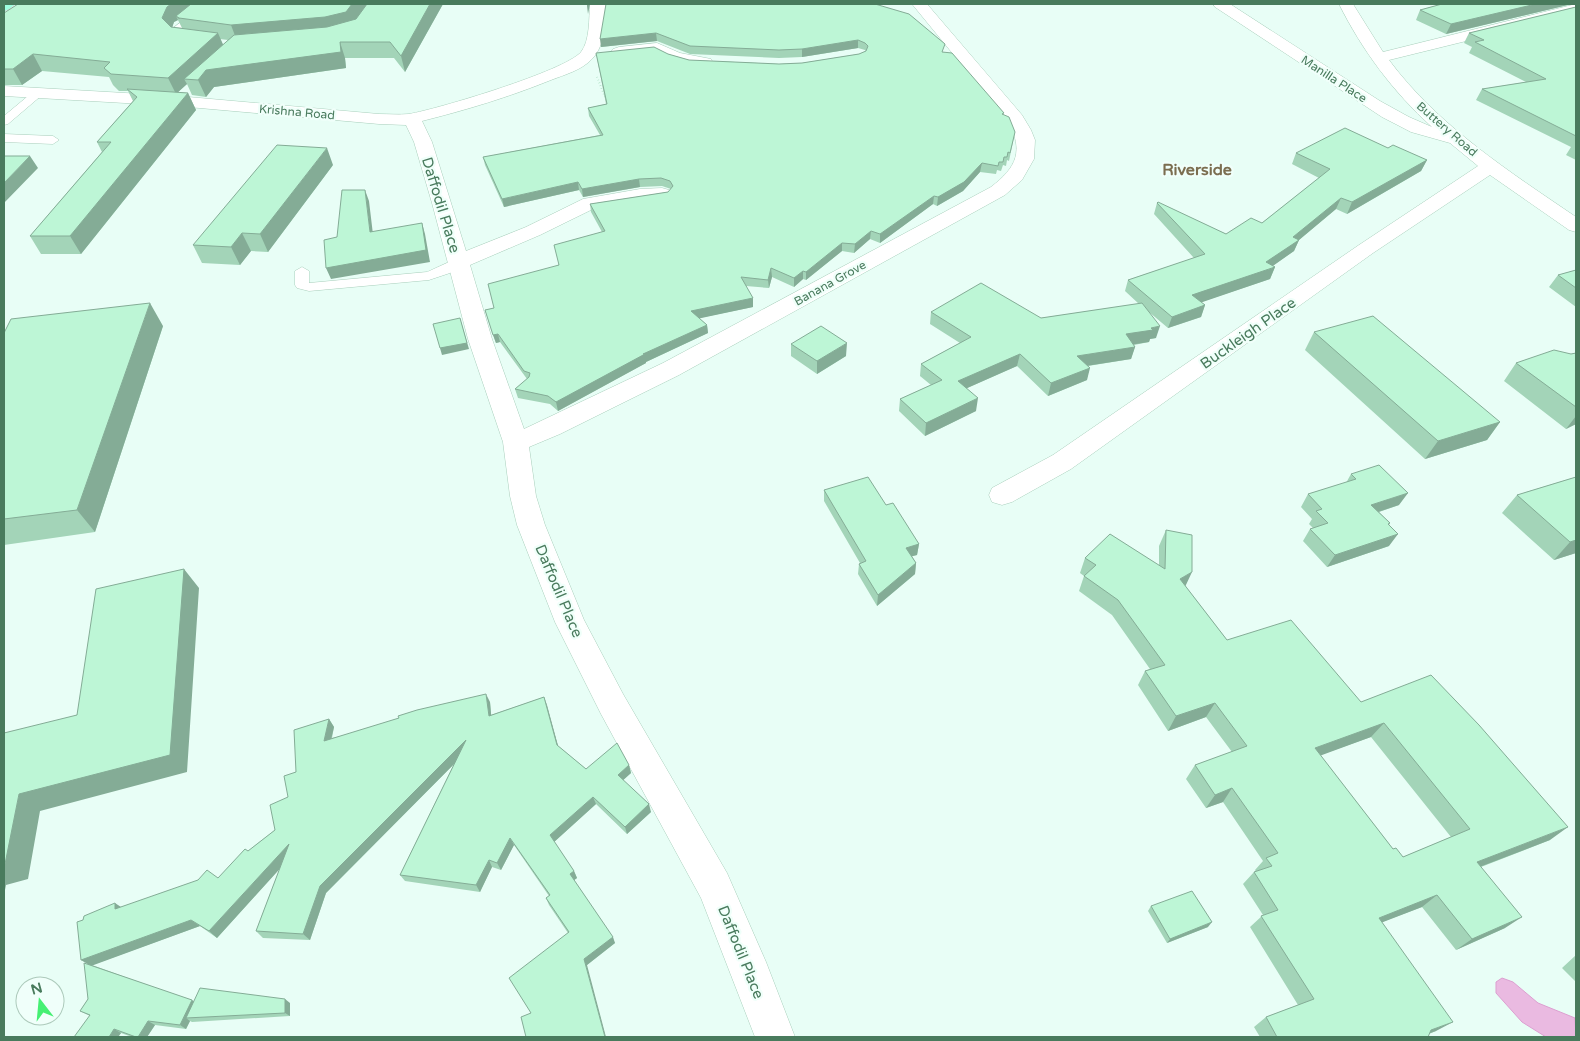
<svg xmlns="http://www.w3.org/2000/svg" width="1580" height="1041" font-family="'Varela Round',sans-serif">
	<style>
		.water { fill: #eabae1; stroke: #dc9fd0 }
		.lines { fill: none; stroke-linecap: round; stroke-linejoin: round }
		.lane-casing { stroke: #a9cfbc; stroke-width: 1 }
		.street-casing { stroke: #a9cfbc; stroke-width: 1 }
		.primary-casing { stroke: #ccdad2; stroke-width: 1 }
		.path { stroke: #a0dbb9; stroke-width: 2; stroke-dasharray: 0.5 2.5; stroke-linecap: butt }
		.lane { fill: #fff; fill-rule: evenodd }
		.street { fill: #fff; fill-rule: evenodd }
		.primary { fill: #9effdf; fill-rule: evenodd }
		.wall { fill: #a3d4b8; fill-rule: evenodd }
		.shaded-wall { fill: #84ac96 }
		.building { fill: #bdf6d6; stroke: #84ac96; fill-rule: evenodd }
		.labels { text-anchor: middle; stroke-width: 4.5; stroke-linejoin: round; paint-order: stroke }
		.far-street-label { font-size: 12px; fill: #497b5d; stroke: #f0fffa }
		.street-label { font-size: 15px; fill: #497b5d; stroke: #f0fffa }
		.far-district-label { font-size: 16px; font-weight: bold; fill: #7b6e50; stroke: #f0fffa }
	</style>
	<rect width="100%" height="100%" fill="#e8fef6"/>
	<!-- water -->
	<path class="water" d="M1502,978L1513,982L1538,1003L1575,1018L1576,1037H1546L1522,1022L1496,993V982Z"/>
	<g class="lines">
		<defs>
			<path id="lane" d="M203,4H214L181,31L185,36L196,38L197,40C188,47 177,41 171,33V30Z
				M38,90L44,93L42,95L8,124L4,125V116L34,91Z
				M4,134L53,136L59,140L53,144L4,142Z
				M458,258L463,259L465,262L450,273L429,280L309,291L297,288L295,285V271L302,267L309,271V283L427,272Z"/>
			<path id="street" d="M590,4H606C604,22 606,45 592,59C582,70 564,75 551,80C509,97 466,110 422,121L432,142L466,251L526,227L583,199L640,189L662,188L669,190L672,194L669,198L595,208L540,235L470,265L492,339L524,429L663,363L991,187C1017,167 1024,151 1008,121L912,4H927L1022,115L1031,130L1035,140L1034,159L1022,180L1005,195L679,375L560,434L529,447L536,496L545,525L584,620L623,694L727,873L766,962L795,1037H755L701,898L601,714L555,622L517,525L510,496L503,442L468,339L432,203L414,142L406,125L379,124L177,106L4,96V86L177,96L379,114C389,114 399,115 409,114C438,109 565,71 581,52C590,41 589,18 590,4Z
				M1213,4H1230L1380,101L1409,117L1432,127C1393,92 1362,50 1339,4H1353L1383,52L1576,4V14L1389,60C1438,126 1510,172 1576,217V232L1569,230L1490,175L1373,253L1071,469L1012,502L1002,505L992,502L989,495L992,488L1053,455L1359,245L1478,166L1450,143L1411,132L1382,117L1215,7Z
				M657,43L680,53L711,59L713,63L711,67L705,68L669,60L655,53L619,57L613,55L611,52L613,49L619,47Z"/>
			<path id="primary" d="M4,4H15L9,9L4,11Z"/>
		</defs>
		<!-- lane casing -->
		<use href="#lane" class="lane-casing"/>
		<!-- street casing -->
		<use href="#street" class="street-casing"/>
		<!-- primary casing -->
		<use href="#primary" class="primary-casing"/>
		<!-- path -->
		<path class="path" d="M597,77L605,97"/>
		<!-- lane -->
		<use href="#lane" class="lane"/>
		<!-- street -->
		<use href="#street" class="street"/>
		<!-- primary -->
		<use href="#primary" class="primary"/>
	</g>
	<!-- wall -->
	<path class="wall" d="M18,4H443L405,72L394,58H345L346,68L214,87L206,97L192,95L187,84L178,92L188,93L196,110L81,254H41L30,236L102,152L97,142L133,101L128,91H119L113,85L109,77L42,71L22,85H4V13ZM178,20L182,28L172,27L174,22ZM220,39L228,40L223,45Z
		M606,4L944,52L1004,115L1015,132L1009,161L1007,160L1006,166L1003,165L1001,171L997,170L996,174L980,172L963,191L937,206L933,204L880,243L870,239L854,253L842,251L806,280L803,279L794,287L772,277L769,288L746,286L753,307L699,318L707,325L708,333L646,362V363L558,411L550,404L518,398L515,389L527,379L500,342L496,343L485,310L494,308L558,265L602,232L591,212L590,204L668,192L671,189L662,186L640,187L583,197L579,190L504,207L485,165L483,157L600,135L589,116L588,108L606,104L596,53L668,54L689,60L779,64L802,63L859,54L866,51L865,50L858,48L802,57L779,58L690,54L657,41L601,47Z
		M1442,4H1572L1446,34L1416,20L1420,10Z
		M1576,7V160L1566,155L1571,147L1476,100L1482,89L1526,82L1469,53L1472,47L1464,43L1469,33Z
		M1388,148L1427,160L1421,171L1347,214L1336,209L1299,240L1294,251L1272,266L1275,267L1270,279L1201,302L1205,305L1201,317L1168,328L1149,312L1156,338L1150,339L1149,342L1134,345L1135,347L1131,359L1088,366L1087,380L1048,396L1017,366L967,388L976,411L925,436L899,411L900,399L931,385L920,376L921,364L960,343L930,324L931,312L1041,318L1139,304L1125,291L1128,280L1194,258L1154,214L1157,203L1226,234L1262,223L1319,178L1292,164L1296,153Z
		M333,165L268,252L251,251L240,265L202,263L193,245Z
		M1576,270V307L1549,287L1558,275Z
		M163,326L95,532L4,545V333Z
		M1314,332L1500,422L1487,440L1425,459L1305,350Z
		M791,344L846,356L817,374L791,356Z
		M1576,353V424L1566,429L1504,381L1516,363L1571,354Z
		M1351,474L1399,505L1379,512L1390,523L1389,525V546L1327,567L1303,541L1310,529L1313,528L1309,524L1312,519L1301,507L1308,494L1346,483Z
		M1576,477V553L1554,560L1502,513L1517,495Z
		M824,490L886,505L919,544L917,555L912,556L916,563L915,574L877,606L858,574L859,564L860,563L824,501Z
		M1166,530L1185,586L1227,640L1361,702L1550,840L1481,867L1505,928L1456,950L1422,907L1382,922L1436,1031L1429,1034L1428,1037H1260L1254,1027L1266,1017L1298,1005L1250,927L1263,915L1243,884L1254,872H1256L1255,870L1263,861L1223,802L1206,808L1186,779L1195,765L1232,752L1206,717L1168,731L1138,685L1145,671L1150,669L1112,615L1079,591L1084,576L1080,573L1085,558L1159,565V546ZM1371,737L1451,837L1403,857L1393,849L1320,755Z
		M544,697L558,746L586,769L629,765L631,773L623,780L651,812L627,834L596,804L554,842L574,871L577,878L574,880L615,943L587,965L531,1013L568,933L549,905L546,898L549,896L514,845L501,870L492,867L480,892L405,881L400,875L454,764L326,893L310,940L263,938L256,931L280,868L217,938L200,926L92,965L194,1002L290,1003V1016L192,1022L190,1021L186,1029L155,1025L147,1037H132L121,1033L118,1037H74L90,1016L80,1011L88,999L89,964L81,960L83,920L121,907L218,878L248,851L275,830L288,797L296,772L329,719L334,727L332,738L490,702L491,715Z
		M1151,906L1208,927L1167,943L1148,911Z
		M1576,955V982L1562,968Z"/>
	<!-- shaded-wall -->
	<path class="shaded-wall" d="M171,4H201L179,19L176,16L178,20L174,22L170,34L162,18L167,7Z
		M352,4H369L351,27L237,41L231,25Z
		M430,4H443L405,72L401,56Z
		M587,4H590L588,14L587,6Z
		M1536,4H1572L1446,34L1451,24Z
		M218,33L225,49L184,79L187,84L176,94L168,78Z
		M656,33L657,41L601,47L600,39Z
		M858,40V48L802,57V49Z
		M340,42L345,58L346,68L214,87L206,97L198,80L206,70Z
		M33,54L42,71L22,85L13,69Z
		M188,93L196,110L81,254L70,236Z
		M327,148L333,165L268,252L260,234Z
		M30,156L38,168L4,203V183Z
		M1427,160L1421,171L1347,214L1352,202Z
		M982,163L980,172L963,191L937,206L938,197Z
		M639,179L640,187L583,197L582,189Z
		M578,182L579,190L504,207L502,199Z
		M365,190L369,201L374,243L370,232Z
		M934,196L933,204L880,243V234Z
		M1341,198L1336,209L1299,240L1294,251L1267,270L1275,267L1270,279L1188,307L1192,295L1266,262L1293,237Z
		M422,223L425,234L430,262L331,279L326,268Z
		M871,231L870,239L854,253L855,244Z
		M242,233L251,251L240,265L231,247Z
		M842,243V251L806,280V272Z
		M771,268L772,277L769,288L768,280Z
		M803,271V279L794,287V278Z
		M753,298V307L692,320L691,311Z
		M150,303L163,326L95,532L77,510Z
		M1205,305L1201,317L1168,328L1172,317Z
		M460,318L469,349L442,355L440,348Z
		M707,325L708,333L646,362V363L558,411L556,402L643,354Z
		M1160,326L1156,338L1150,339L1149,342L1123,346L1126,334L1151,328Z
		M498,334L500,342L496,343L493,335Z
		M847,343L846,356L817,374V361Z
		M1135,347L1131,359L1073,368L1077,356Z
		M1020,354L1017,366L956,393L958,381Z
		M1090,368L1087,380L1048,396L1051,383Z
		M978,398L976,411L925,436L926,423Z
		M1576,416V424L1566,429Z
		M1500,422L1487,440L1425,459L1438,441Z
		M1408,493L1399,505L1363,517L1371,505Z
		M1398,534L1389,546L1327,567L1335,555Z
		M1576,540V553L1554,560L1570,542Z
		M919,544L917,555L905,558L906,548Z
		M916,563L915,574L877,606L878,595Z
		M184,569L199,588L187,772L40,811L28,879L6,885L4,895V864L19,794Z
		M1192,572L1185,587L1180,579Z
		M486,694L490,702L492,724L489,716Z
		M544,697L547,705L560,753L557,745Z
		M1215,703L1206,717L1168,731L1176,716Z
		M329,719L334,727L329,748L324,741Z
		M1384,723L1371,737L1303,762L1315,748Z
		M466,740L470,748L326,893L310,940L303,934L320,886Z
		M629,765L631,773L620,783L618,775Z
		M1232,788L1223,802L1206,808L1215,795Z
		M593,797L596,804L553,843L550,835Z
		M649,804L651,812L627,834L625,827Z
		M1568,827L1550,840L1461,874L1477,862Z
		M510,838L514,845L501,870L497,863Z
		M289,844L296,851L217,938L209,931Z
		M489,860L492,867L480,892L476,885Z
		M574,871L577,878L573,881L570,874Z
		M1437,895L1422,907L1365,929L1379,918Z
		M115,903L124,909H115Z
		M1522,917L1505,928L1456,950L1472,939Z
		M191,920L200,926L91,966L81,960Z
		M1212,922L1208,927L1167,943L1170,939Z
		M613,937L615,943L587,965L606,1037H605L584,959Z
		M285,999L290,1003V1016L285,1013Z
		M192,1000L198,1004L186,1018L190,1021L186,1029L180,1025Z
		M148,1021L155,1025L147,1037H138Z
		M1453,1022L1436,1031L1419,1037L1431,1030Z
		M114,1029L121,1033L118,1037H109Z"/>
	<!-- building -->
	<path class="building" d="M18,4H171L167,7L162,18L171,27L218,33L168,78L111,74L104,68L110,62L33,54L13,69H4V13Z
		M191,4H352L346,12L325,17L231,25L179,18L176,16Z
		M367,4H430L401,56L390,42H340L341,52L206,70L198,80L184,79L234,35L327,27L356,19Z
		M606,4H875L909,14L945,44L942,52L952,53L1004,113L1002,114L1009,117L1015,132L1010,153L1008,152L1007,157H1004L1003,162H999L998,166L982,163L964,182L938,197L934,196L880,234L871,231L855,244L842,243L806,272L803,271L794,278L771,268L768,280L741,277L753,298L691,311L707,325L643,354H645L556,402L548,396L515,389L529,377L530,373L524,371L498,334L493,335L485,310L494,308L488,284L559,265L554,245L605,231L590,204L668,192L673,186L670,181L661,178L639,179L582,189L578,182L502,199L483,157L603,135L588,108L607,104L596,53L654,47L668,54L689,60L779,64L802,63L859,54L866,51L868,46L865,43L858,40L802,49L779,50L690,46L656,33L600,39Z
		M1442,4H1536L1451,24L1420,10Z
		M1576,7V136L1482,89L1546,79L1475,42L1484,40L1469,33Z
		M127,89L188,93L70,236H30L111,142H97L137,97Z
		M1345,128L1388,148L1393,145L1427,160L1352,202L1341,198L1293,237L1299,240L1266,262L1275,267L1192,295L1205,305L1172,317L1128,280L1205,254L1157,203L1158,202L1226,234L1251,218L1262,223L1330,169L1296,153Z
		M277,145L327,148L260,234L242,233L231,247L193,245Z
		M4,156H30L4,183Z
		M342,190H365L370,232L422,223L426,250L326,268L324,240L337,237Z
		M1576,270V288L1558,275Z
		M981,283L1041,318L1142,303L1160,326L1151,328L1153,330L1126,334L1135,347L1077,356L1090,368L1051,383L1020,354L958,381L978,398L926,423L900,399L942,380L921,364L971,337L931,312Z
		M150,303L77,510L4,519V333L11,319Z
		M1373,316L1500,422L1438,441L1314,332Z
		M460,318L467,343L440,348L433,324Z
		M821,326L847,343L817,361L791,344Z
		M1554,350L1571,354L1576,353V407L1516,363Z
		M1379,465L1408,493L1371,505L1390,523L1388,524L1398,534L1335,555L1310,529L1328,523L1316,511L1322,509L1308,494L1356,479L1351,474Z
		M868,477L886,505L893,503L919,544L906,548L916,563L878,595L859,564L866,561L824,490Z
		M1576,477V540L1570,542L1517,495Z
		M1166,530L1192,535V572L1180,579L1227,640L1291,620L1361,702L1431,675L1479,725L1568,827L1477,862L1522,917L1472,939L1437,895L1379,918L1453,1022L1431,1030L1428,1037H1277L1266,1017L1314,999L1261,916L1278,910L1254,872L1272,866L1266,858L1278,853L1232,788L1215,795L1195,765L1247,746L1215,703L1176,716L1145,671L1165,665L1118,600L1084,576L1096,565L1085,558L1110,534L1165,569ZM1384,723L1470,829L1403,857L1396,848L1393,849L1315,748Z
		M184,569L170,755L19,794L5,864H4V733L77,715L96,589Z
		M486,694L489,716L544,697L557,745L586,769L617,743L629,765L618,775L649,804L625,827L593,797L550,835L574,871L570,874L613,937L584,959L605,1037H526L521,1017L531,1013L509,978L569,932L546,898L550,895L510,838L497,863L489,860L476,885L400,875L466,740L320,886L303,934L256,931L289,844L209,931L191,920L81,960L77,922L83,920L84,916L115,903V909L198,880L207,870L218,878L245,849L248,851L275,830L270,805L288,797L284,776L296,772L294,730L329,719L324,741L399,718L398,716L417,710Z
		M1192,891L1212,922L1170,939L1151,906Z
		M84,963L192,1000L180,1025L148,1021L138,1037H136L114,1029L109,1037H74L90,1015L80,1011L88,999Z
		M200,988L285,999V1013L186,1018Z"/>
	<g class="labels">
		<!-- far-street labels -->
		<g class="far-street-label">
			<text transform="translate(1334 79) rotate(33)" y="4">Manilla Place</text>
			<text transform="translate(297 112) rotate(5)" y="4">Krishna Road</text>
			<text transform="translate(1447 129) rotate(41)" y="4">Buttery Road</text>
			<text transform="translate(830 283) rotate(-29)" y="4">Banana Grove</text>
		</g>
		<!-- street labels -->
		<g class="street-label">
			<text transform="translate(441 205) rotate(73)" y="5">Daffodil Place</text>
			<text transform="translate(1248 333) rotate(-35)" y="5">Buckleigh Place</text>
			<text transform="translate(559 591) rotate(67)" y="5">Daffodil Place</text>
			<text transform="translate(741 952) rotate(68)" y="5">Daffodil Place</text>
		</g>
		<!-- far-district labels -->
		<g class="far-district-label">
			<text x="1197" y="175">Riverside</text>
		</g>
	</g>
	<!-- border -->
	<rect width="1580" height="1041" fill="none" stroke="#497b5d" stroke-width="10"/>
	<!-- north arrow -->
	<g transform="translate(40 1001) rotate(344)"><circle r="24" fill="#f0fffa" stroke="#adcabb"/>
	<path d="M0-4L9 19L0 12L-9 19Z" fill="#45f073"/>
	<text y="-8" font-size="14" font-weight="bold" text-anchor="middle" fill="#497b5d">N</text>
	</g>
</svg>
